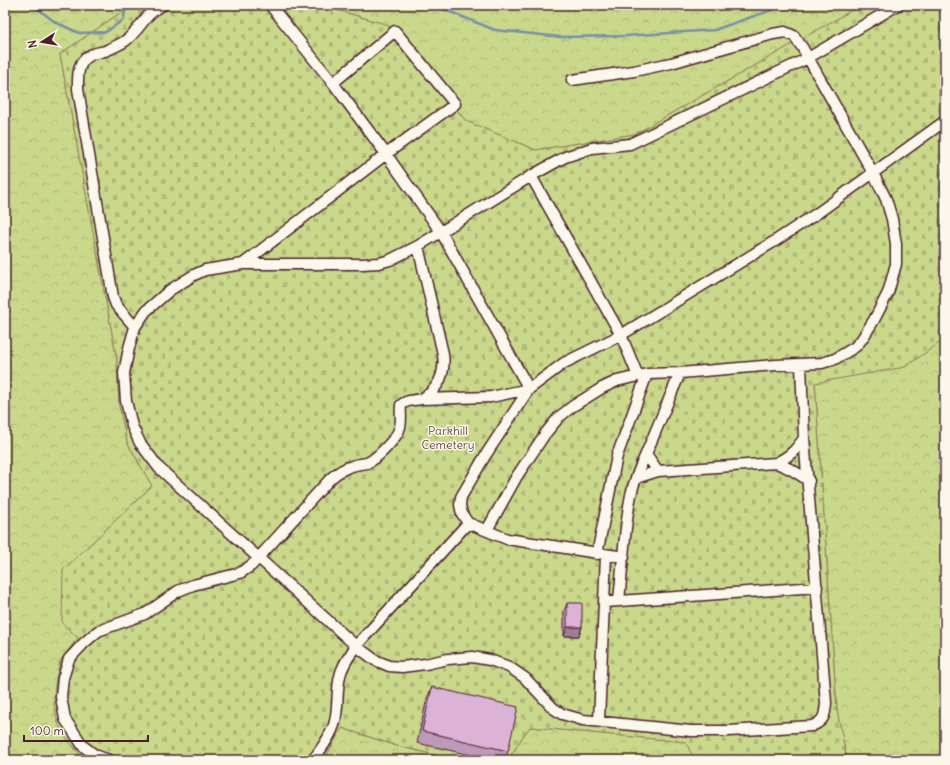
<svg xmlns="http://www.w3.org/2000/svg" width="950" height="765" font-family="Delius,sans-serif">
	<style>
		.forest { fill: url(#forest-crowns); stroke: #8a7c5b }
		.cemetery { fill: url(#cemetery-stones); stroke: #8a7c5b }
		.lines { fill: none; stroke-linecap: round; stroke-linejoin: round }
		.stream { stroke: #7790a5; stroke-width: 2.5 }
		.minor-casing { stroke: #4a1f2b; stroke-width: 13 }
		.minor { stroke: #fbf7ec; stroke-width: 10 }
		.wall { fill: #be99b9; stroke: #4a1f2b }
		.shaded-wall { fill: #9b7d96; stroke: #4a1f2b }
		.building { fill: #ddb2d7; stroke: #4a1f2b }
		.labels { text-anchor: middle; stroke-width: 3; stroke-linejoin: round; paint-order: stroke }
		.park-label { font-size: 12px; fill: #6a4d43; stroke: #fbf7ec }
	</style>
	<defs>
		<pattern id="forest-crowns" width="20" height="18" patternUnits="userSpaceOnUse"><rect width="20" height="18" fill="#cad88b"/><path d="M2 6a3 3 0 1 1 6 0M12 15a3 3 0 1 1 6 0" fill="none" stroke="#afb978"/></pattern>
		<pattern id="cemetery-stones" width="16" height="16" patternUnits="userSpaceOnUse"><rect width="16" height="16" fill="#cad88b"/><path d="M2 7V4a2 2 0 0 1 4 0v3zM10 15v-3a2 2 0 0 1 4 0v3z" fill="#afb978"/></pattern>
	</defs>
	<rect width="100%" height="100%" fill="#f5e9e8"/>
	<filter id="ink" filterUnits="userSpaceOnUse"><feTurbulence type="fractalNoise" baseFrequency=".025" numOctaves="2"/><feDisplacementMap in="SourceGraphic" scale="8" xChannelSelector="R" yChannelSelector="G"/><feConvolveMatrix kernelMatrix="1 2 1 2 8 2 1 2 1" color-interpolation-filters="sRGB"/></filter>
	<g filter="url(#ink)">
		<!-- forest -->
		<path class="forest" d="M5,5H132L60,54L117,360L119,405L127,442L152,486L63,570L78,638L60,661L62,733L83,758L86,760H5Z
			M320,5H861L635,134L536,150L466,121L388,25Z
			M945,339V760H847L837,711L815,382L905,367Z
			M530,727L687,742L694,760H508L523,736Z
			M342,728L397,746L458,760H324Z"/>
		<!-- cemetery -->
		<path class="cemetery" d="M132,5H320L388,25L466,121L536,150L635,134L861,5H945V339L905,367L815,383L837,711L847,760H694L686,742L530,727L523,736L508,760H458L397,746L342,728L324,760H86L83,758L62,733L57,720L54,704L55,683L60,661L78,638L62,623L63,570L152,486L127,442L119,405L117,360L60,54Z"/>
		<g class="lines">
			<!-- stream -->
			<path class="stream" d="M33,5L55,22L79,33L106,32L123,20L127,5
				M433,5L495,30L560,37L625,36L714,30L769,11L782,5"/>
			<defs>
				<path id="minor" d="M270,5L333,83L386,154L441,232L529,389L491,397L422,399
					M333,83L395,31L455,104L386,154L243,264L205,270L194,275L170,290L146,311L135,327L129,348L124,373L126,401L132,426L140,443L159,468L356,646L375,660L389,666L402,667L425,664L448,659L472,657L490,660L509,667L525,678L553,708L562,714L583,720L691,731H729L812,726C824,721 825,716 826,703L804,438L801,365
					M531,176L621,335L638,376
					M243,264H362L379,263L390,260L418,246L531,176L565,157L592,148L630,144L808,58L898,5
					M135,327L116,305L113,297L78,89C78,78 77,67 85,59C90,53 98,53 105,51C112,48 119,45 125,41C139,32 146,11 163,5
					M680,373L646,454L658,471L776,463C789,467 798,473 809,481
					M776,463C790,456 796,450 804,438
					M636,478L658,471
					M468,523L507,539L624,557
					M487,530L517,476L545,434L559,417L573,406L602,388L617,381L647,374L680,373L776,365L822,363L835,359L855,347L862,339L874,320L888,293L896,264V244L892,219L886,199L873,173L802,47L794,36L785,32L773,34L671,63L634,71L572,80
					M597,554L617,456L647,374
					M619,600C623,565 624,529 631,495C634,481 640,467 646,454
					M605,602L817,587
					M599,721L606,555
					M109,760L95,755L83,746L65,719L61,697L63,678L69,659L84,643L98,631L145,614L178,591L193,585L240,573L252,565L331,478C337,473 344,468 352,466C357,464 362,464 367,463C377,459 398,437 400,427C402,420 400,412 401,405C407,399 414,401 421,399C424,398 427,395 429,394C442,383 445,369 443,354L418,246
					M313,760C321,749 330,738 334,725C339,709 336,692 340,676C342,665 350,655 356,646L468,523L462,514L460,505L461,497L485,456L529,389L564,363L621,335L775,241L819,212L945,121"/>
			</defs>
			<!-- minor casing -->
			<use href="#minor" class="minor-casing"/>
			<!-- minor -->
			<use href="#minor" class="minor"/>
		</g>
		<!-- wall -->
		<path class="wall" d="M567,603L582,627L579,636H564V611Z
			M432,687L508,751L505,760H493L417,743L427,698Z"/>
		<!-- shaded-wall -->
		<path class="shaded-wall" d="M567,627H582L579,636H564Z"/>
		<!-- building -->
		<path class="building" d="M567,603H582V627H567Z
			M432,687L518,707L508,751L422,731Z"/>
	</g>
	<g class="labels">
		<!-- park labels -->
		<g class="park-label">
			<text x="448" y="435">Parkhill<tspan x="448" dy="14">Cemetery</tspan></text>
		</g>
	</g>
	<!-- margin -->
	<rect width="950" height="765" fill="none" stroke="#fbf7ec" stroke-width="20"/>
	<rect x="10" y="10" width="930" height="745" fill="none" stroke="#4a1f2b" stroke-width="1.5" filter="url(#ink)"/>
	<!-- north arrow -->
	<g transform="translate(42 42) rotate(258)" stroke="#fbf7ec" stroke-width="3" paint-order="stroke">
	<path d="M0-3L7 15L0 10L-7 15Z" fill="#4a1f2b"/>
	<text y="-6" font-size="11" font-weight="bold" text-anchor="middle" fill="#4a1f2b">N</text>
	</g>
	<!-- scale -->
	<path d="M24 735v6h124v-6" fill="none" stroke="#4a1f2b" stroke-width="2"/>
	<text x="30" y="735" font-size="12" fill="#4a1f2b" stroke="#fbf7ec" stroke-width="3" paint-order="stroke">100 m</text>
</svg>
